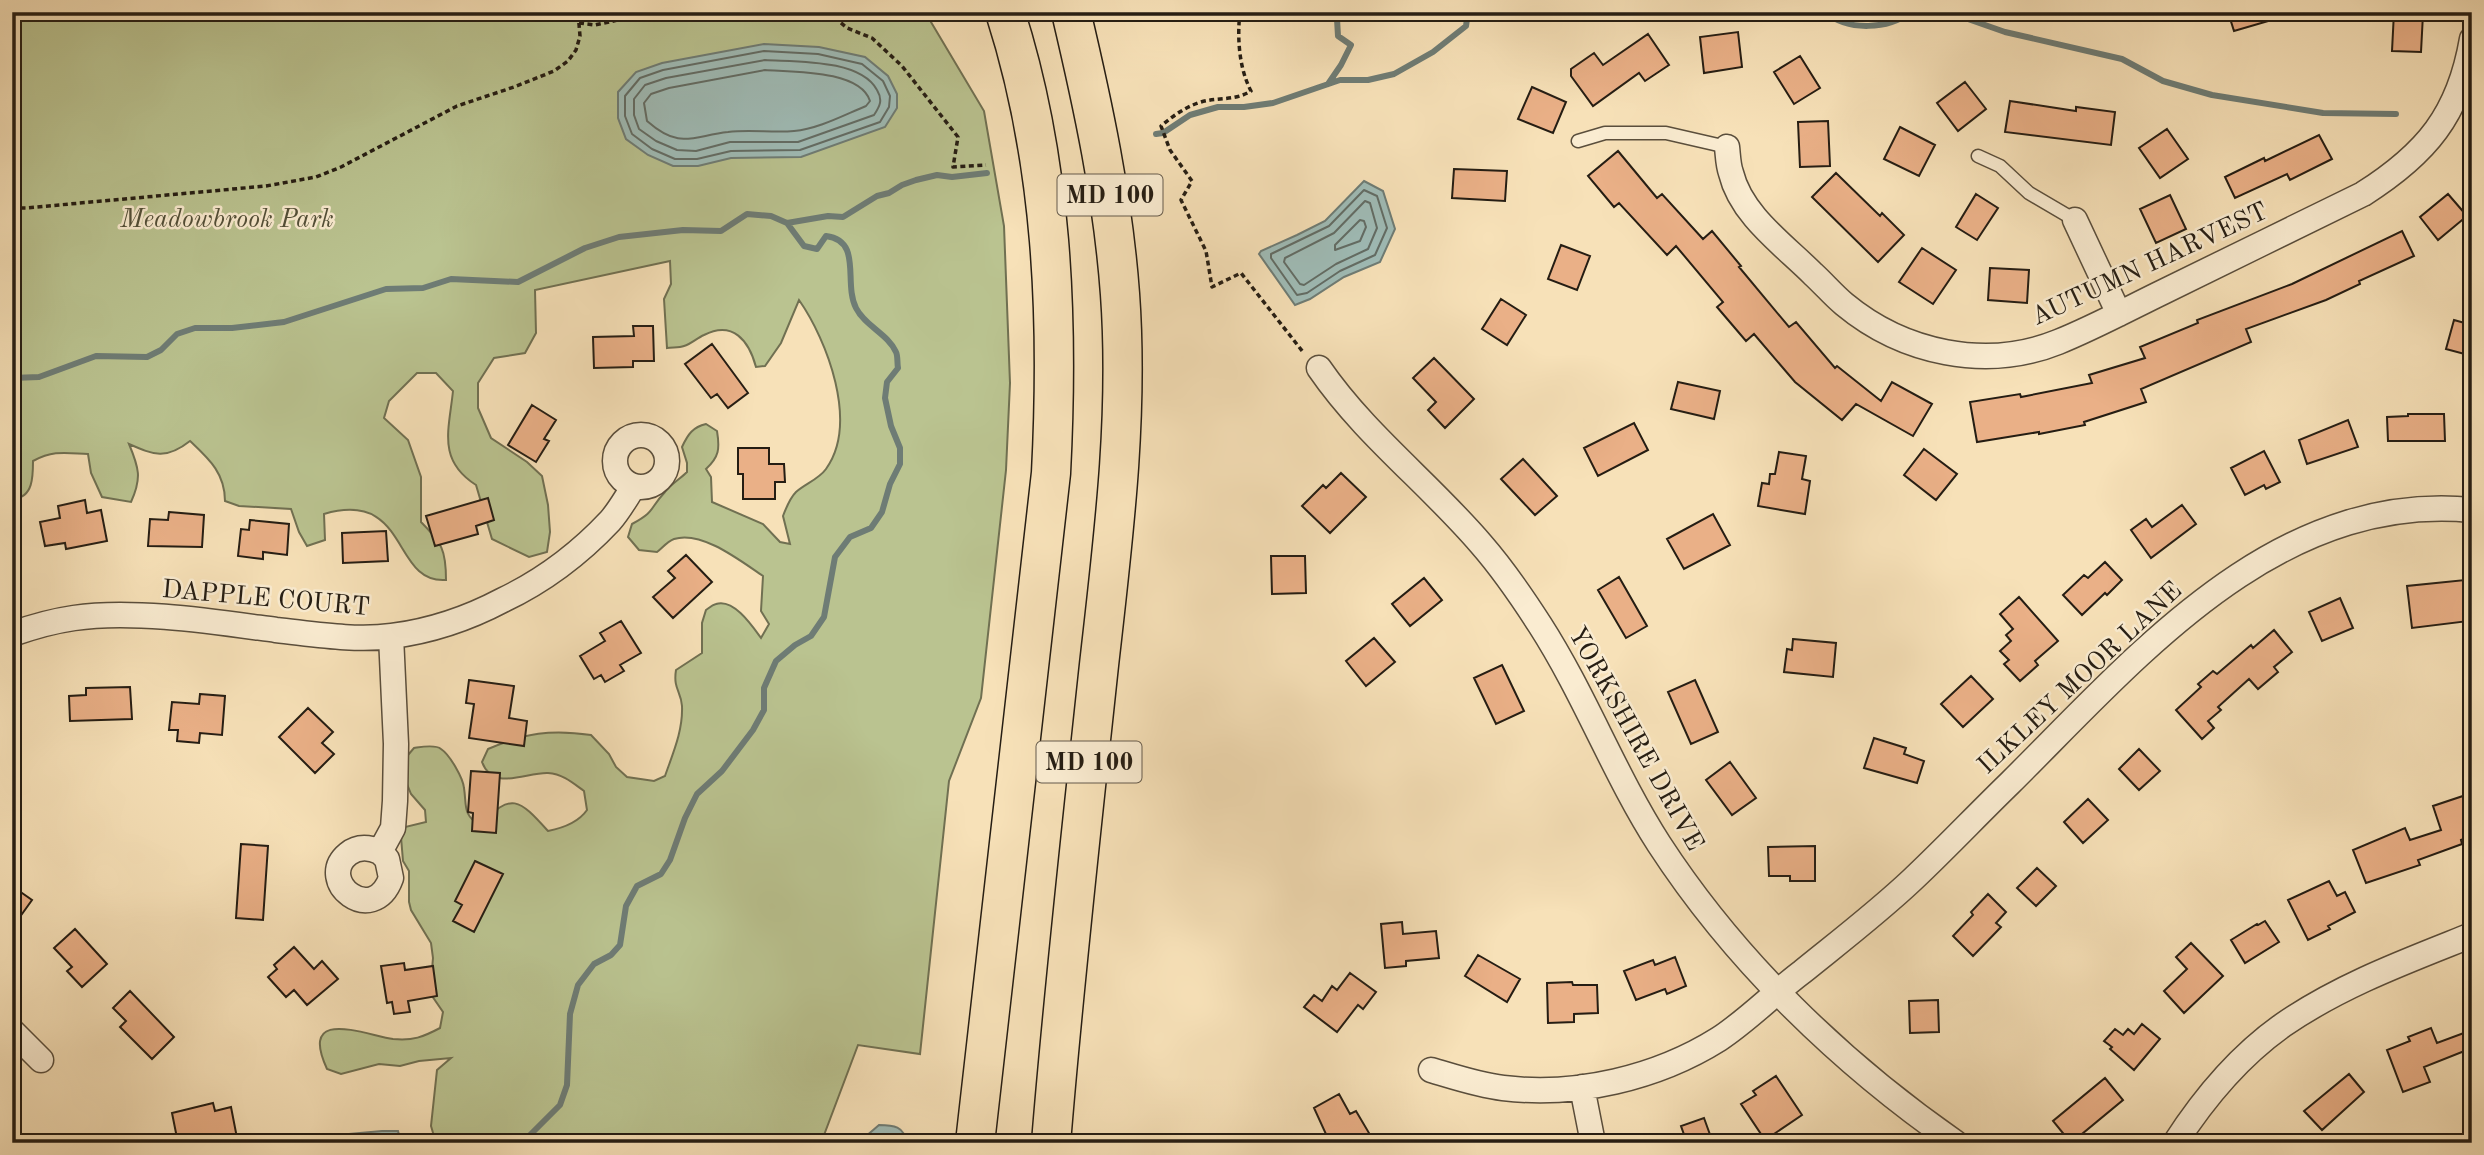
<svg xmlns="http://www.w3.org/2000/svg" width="2484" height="1155" font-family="'Old Standard TT',serif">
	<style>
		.green { fill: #bac390; stroke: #707052; stroke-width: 2 }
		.water { fill: #9fbcb7; stroke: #6e7c75; stroke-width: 2 }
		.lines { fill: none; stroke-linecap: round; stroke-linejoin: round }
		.shore { stroke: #626c65; stroke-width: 2 }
		.stream { stroke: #6e7c75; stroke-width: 6 }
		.building { fill: #eab087; stroke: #251d13; stroke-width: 2 }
		.service-casing { stroke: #5a4e3c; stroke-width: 15 }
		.minor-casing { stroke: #5a4e3c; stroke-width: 27 }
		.motorway-casing { stroke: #251d13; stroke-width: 41 }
		.path { stroke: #251d13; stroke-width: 3.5; stroke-dasharray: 5 3.5; stroke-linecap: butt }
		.service { stroke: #faecd1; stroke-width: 12 }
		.minor { stroke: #faecd1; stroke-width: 24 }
		.motorway { stroke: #f7e1b8; stroke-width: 38 }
		.labels { text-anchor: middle; stroke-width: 5; stroke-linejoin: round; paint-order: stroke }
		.shield { fill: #faecd1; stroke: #655b4c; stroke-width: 2 }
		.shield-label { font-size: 24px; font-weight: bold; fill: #251d13 }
		.park-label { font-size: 26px; font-style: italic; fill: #524f38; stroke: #faecd1 }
		.street-label { font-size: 26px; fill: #251d13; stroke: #faecd1 }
	</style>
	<rect width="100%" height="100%" fill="#f7e1b8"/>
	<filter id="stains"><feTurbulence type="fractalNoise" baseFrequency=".00286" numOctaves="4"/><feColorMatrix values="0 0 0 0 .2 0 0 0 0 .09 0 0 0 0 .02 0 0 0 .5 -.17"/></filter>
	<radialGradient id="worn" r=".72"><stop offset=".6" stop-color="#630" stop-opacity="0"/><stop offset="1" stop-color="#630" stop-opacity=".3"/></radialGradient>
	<!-- green -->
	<path class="green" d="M12,12H925L984,111L1004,226L1010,383L1006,470L981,698L949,781L920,1054L858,1045L821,1143H436L431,1126L437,1070L451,1058L419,1061L400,1066L379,1064L341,1074L327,1069C298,1006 365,1035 393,1039C413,1041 423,1037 440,1028L443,1012L430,993L433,958L431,943L411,910L409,902V871L403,861L401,837L405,827L426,822L425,810L411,794L405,779L408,755L414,748C421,747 435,744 441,749C450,755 463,778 464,788C467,807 462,813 480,826C511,791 519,799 548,831C563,828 578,823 587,810L584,791C573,783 563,774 548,773C526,772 493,792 482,762L488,749C525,733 551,729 591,735L609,754L616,767L627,777L654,781L665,776C673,753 683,731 682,706C681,691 673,689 676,670L702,653V623L706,610C709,608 712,605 716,604C734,598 753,627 761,638L769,624L761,611L763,576C742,562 702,530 674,539C668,541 662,548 657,552L639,550L628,537L632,524C656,511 649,509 665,492C671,484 680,479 687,472V463L682,447C688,434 693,427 706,424L717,431C720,449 719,457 706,469L711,477L712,502L763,524L780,542L790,544L783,516C786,508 790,498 796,492C805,484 819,479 826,469C859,423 827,340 799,300L781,343L765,366L756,367C749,341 733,320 704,335C697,338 691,344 684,346C679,348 672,347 667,348L664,299L671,284L670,261L535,290L536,333L525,353L494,358L478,383V408L491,438L527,462L542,476L548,505L550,532L547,552L529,557L492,539L476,485C437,460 449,430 453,391L436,373H417L389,401L384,418L408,440L421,477V522C442,543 446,550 446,580C391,584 410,489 324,514L325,540L307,546L299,532L291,509L239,506L225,501C225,473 209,459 190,441C166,460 154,455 129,444C139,468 142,478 131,502L102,497L91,473L88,454C65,453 54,450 33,461C33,476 33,498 14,498Z"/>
	<!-- water -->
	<path class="water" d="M764,44L819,47L865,57L888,76L897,94V108L885,127L801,157L731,158L698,166H673L648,155L626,139L618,118V92L636,72L662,63Z
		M1364,181L1383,191L1395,229L1380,262L1344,277L1310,299L1295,305L1259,254L1261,251L1297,235L1325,221Z
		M879,1125C893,1125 905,1126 906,1143H858Z
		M382,1131H398L401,1143H341V1138L349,1134Z"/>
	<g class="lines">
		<!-- shore -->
		<path class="shore" d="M764,51L818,54L862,64L883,81L890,96L889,107L880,122L800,150L731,151L697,159H675L652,149L632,134L625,116V96L640,78L663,70Z
			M765,60C797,62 860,59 877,90C883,100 880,106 874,115L798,142H730L696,151L677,150L656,141L639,129L634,115V99L645,85L666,78Z
			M765,70C793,72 860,70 870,101L866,106C844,115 818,129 794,131C772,133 750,129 728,132C692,136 680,150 647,121L644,103L651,94L669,88Z
			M1364,190L1377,196L1387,228L1375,255L1340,271L1307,293L1297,295L1271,258V254L1329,226Z
			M1365,201L1370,203L1377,228L1368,249L1336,264L1304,285L1300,284L1284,262L1285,258L1334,233Z
			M1360,220L1364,221L1366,227L1360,241L1335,250V245Z"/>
		<!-- stream -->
		<path class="stream" d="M1825,12C1849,32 1888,29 1911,12
			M1948,12L2005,32L2122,59L2163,81L2212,95L2323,113L2396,114
			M1328,84L1341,65L1351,45L1338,36L1337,19L1329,12
			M1156,134L1163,133L1190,115L1218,107H1244L1273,103L1340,80H1368L1394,74L1433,52L1466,26L1468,12
			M787,223L828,216L843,217L877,196L889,193L902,185L916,180L937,175L952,177L987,173
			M12,378L39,377L96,356L147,357L161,350L177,334L195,328H232L284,322L386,289L423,288L451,279L518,282L585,248L619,237L683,230L721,231L747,214L771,216L787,223L804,246L817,249L826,236C863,241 843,282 856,308C865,326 888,334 896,352C898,356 897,363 898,368L887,382L885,398L891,426L900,448V464L890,484L882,512L871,528L850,537L835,557L824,617L811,636L795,645L776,661L764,688V710L753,730L722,771L697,794L685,818L670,860L661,874L637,886L626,906L620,945L611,955L594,964L578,985L570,1014L567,1085L560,1105L527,1138L526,1143"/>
	</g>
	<!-- building -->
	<path class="building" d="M2228,12H2282V17L2234,31Z
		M2394,12L2423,14L2421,52L2392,51Z
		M1738,32L1742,67L1704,73L1700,37Z
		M1648,34L1669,65L1645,81L1639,73L1593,106L1571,76V69L1594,53L1603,65Z
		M1800,56L1820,88L1794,104L1774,72Z
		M1965,82L1986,109L1958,131L1937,103Z
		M1532,87L1566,102L1553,133L1518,119Z
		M2010,101L2076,111V107L2115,112L2111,145L2005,132Z
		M1828,121L1830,166L1800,167L1798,122Z
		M1900,127L1935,145L1919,176L1884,159Z
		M2167,129L2188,159L2160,178L2139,148Z
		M2319,135L2332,159L2290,180L2287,174L2235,198L2225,177L2264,158L2265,161Z
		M1618,151L1657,198L1662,194L1703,239L1712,231L1741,266L1739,267L1789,327L1796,322L1835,368L1837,366L1881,401L1892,382L1932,404L1913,436L1856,404L1842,420L1795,382L1754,334L1746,341L1717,307L1723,302L1676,246L1667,255L1619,203L1614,207L1588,176Z
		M1454,169L1507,171L1505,201L1452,198Z
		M1836,173L1880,216L1882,213L1904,235L1878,262L1812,197Z
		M1976,194L1998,208L1977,240L1956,227Z
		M2448,194L2467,216L2438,240L2420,217Z
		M2170,195L2186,229L2156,243L2140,209Z
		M2402,231L2414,256L2359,281L2360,284L2326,300L2246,329L2251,342L2141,389L2146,402L2084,422L2085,425L2039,434V432L1977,442L1970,402L2020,394L2021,397L2092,383L2089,375L2145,358L2140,347L2198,323L2197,320L2292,284Z
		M1561,245L1590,256L1577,290L1548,279Z
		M1922,248L1956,270L1933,304L1899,282Z
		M1990,268L2029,270L2027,303L1988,300Z
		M1501,299L1526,315L1507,345L1482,329Z
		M2454,320L2472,325V356L2446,349Z
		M633,326H653L654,361H633V367L594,368L593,337L634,336Z
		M712,344L748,393L728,408L717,394L711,398L685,364Z
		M1434,358L1474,399L1445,428L1428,410L1436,402L1413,378Z
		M1678,382L1720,391L1714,419L1671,409Z
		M532,405L556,420L544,439L549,441L536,462L508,445Z
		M2408,414H2444L2445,441H2388L2387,417L2408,416Z
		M2348,420L2358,447L2307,464L2299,440Z
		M1634,423L1648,450L1598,476L1584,448Z
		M738,448H769V464H784L785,482H775V499H743V474H738Z
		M1924,449L1957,474L1936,500L1904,475Z
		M2264,451L2280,482L2266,489L2264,485L2245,495L2231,468Z
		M1779,452L1806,456L1802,479L1810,481L1805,514L1758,506L1762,483L1769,484L1770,474H1775Z
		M1523,459L1557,496L1535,515L1501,479Z
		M1341,473L1366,497L1330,533L1302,506L1323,485L1326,488Z
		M488,498L494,520L476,526L478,534L435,546L426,516Z
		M85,500L87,513L101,510L107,541L66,549L65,543L45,546L40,522L60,518L58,506Z
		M2182,505L2196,524L2151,558L2131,530L2146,519L2152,527Z
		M169,512L204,515L202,547L148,546L150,519L168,520Z
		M1713,514L1730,545L1684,569L1667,539Z
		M250,520L289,524L287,555L263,552V559L238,556L241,529L249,530Z
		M386,531L388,561L343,563L342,533Z
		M686,555L712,582L673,618L653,597L675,578L668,571Z
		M1271,556H1305L1306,593L1272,594Z
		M2105,562L2122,580L2107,595L2105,593L2082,615L2063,595L2084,575L2088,578Z
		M1619,577L1647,626L1626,638L1598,590Z
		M1424,578L1442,600L1410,626L1392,604Z
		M2465,580L2469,621L2412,628L2407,586Z
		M2019,597L2058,641L2035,661L2038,665L2020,681L2004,664L2009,660L2000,651L2011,641L2006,635L2013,629L2000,614Z
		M2340,598L2353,628L2322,641L2309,612Z
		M621,621L641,653L620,665L624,671L605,682L601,675L594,679L580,656L605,641L600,633Z
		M2274,630L2292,652L2274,667L2278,672L2258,689L2249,679L2218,707L2221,710L2208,721L2214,728L2202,739L2176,710L2201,687L2198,684L2213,671L2217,674L2251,645L2253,648Z
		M1374,638L1395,662L1366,686L1346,661Z
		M1793,639L1836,643L1833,677L1784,672L1787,649L1792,650Z
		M1502,665L1524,711L1496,724L1474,678Z
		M1971,676L1993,699L1963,727L1941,704Z
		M469,680L514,686L509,718L527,721L524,746L469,738L474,704L466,703Z
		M1695,680L1718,732L1691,744L1668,692Z
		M130,687L132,719L70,721L69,696L86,695V688Z
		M200,694L225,696L222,735L200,733L199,743L177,741L178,730H169L172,702L199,704Z
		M308,708L333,732L322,743L334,754L315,773L279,737Z
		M1874,738L1906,748L1904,754L1924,761L1917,783L1864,768Z
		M2139,749L2160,771L2139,790L2119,769Z
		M1730,762L1756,798L1732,815L1706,780Z
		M471,771L500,773L496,833L472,831L473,813L468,812Z
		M2472,793V836L2461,840L2462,844L2418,860L2420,865L2366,883L2353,850L2405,828L2410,840L2441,830L2433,806Z
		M2088,799L2108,820L2083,843L2064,822Z
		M241,844L268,846L263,920L236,918Z
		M1815,846V881H1790V876H1769L1768,847Z
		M475,861L503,874L474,932L453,921L462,905L455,901Z
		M2037,868L2056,886L2036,906L2017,888Z
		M2329,881L2337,896L2345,892L2355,912L2328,926L2330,929L2308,940L2288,900Z
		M12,886L32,900L12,928Z
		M1988,894L2006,912L1996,923L2001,927L1973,956L1953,936L1973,915L1971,912Z
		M2265,921L2279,942L2245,963L2231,940L2257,924L2258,925Z
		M1402,922L1403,934L1436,931L1439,958L1406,961V966L1385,968L1381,924Z
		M75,929L107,964L82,987L67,971L72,967L54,948Z
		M2191,943L2223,976L2184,1013L2164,991L2187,969L2176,957Z
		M294,947L314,969L322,961L338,979L307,1005L294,990L286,997L268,977L277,969L274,965Z
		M1478,955L1520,979L1507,1002L1465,976Z
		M1675,957L1686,986L1667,994L1665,989L1636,1000L1624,971L1653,960L1655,965Z
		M404,963L405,970L433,966L437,996L408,1001L410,1012L394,1014L392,1002L387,1003L381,966Z
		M1350,973L1376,992L1363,1009L1358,1005L1337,1032L1304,1007L1314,995L1322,1001L1332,986L1337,990Z
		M1572,982L1573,985H1597L1598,1013L1574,1014V1022L1548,1023L1547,983Z
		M130,991L174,1037L152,1059L120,1027L126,1021L113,1008Z
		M1938,1000L1939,1032L1910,1033L1909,1001Z
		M2142,1024L2160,1039L2134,1070L2110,1049L2112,1047L2104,1041L2115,1029L2123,1035L2128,1029L2134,1034Z
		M2431,1028L2437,1043L2472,1030V1048L2424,1067L2430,1082L2403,1092L2387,1050L2410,1041L2408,1037Z
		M2349,1074L2364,1092L2322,1130L2304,1111Z
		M1776,1076L1802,1115L1765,1140L1741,1104L1756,1095L1753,1091Z
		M2105,1078L2123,1100L2071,1143L2053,1121Z
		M1339,1094L1350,1114L1356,1111L1369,1133L1351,1143L1347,1135L1330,1143L1314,1108Z
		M213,1103L215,1111L231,1107L238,1143H178L172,1113Z
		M1704,1118L1713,1143H1687L1681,1126Z"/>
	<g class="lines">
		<defs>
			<path id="service" d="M1578,141L1605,133H1666L1727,147
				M1978,156L2000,166L2029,193L2075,220"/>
			<path id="minor" d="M1727,147C1728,155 1728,165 1731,173C1741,215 1784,245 1813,274C1824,284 1833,295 1844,304C1903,353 1986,371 2058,342C2093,328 2128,309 2163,292C2230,259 2296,227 2363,194C2426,154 2459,115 2472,39
				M2075,220L2119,314
				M1319,368C1365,435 1429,483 1481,544C1502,568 1522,597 1540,625C1585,695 1614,774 1659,844C1735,961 1842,1064 1956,1143
				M615 461a26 26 0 1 1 52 0a26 26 0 1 1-52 0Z
				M12,634C32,627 53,621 74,618C133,609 216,622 276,630C314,634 354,641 392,636C431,631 469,618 503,600C543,581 579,554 610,521C619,511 626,498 634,486
				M380,852C369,847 358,846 348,854C315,881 373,928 391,878L387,859L380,852L393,828L395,801L396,744L391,636
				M12,1031L41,1060
				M1431,1070C1455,1077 1478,1085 1503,1088C1576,1097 1657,1078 1719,1039C1748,1020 1774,993 1802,972C1839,942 1877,913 1912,880C1946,848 1977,815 2010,783C2136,658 2275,491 2472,510
				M1582,1087L1593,1143
				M2175,1143C2204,1098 2239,1056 2283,1025C2341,985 2407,961 2472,935"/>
			<path id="motorway" d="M975,1143L1051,473C1059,319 1053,161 1005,12
				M1051,1143C1064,983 1082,824 1099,665C1113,541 1129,418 1120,294C1113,198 1093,105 1071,12"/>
		</defs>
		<!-- service casing -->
		<use href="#service" class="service-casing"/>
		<!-- minor casing -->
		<use href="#minor" class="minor-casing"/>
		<!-- motorway casing -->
		<use href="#motorway" class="motorway-casing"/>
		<!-- path -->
		<path class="path" d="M828,12L847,28L872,38L902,66L958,137L953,167L986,165
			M1240,12C1237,38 1239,68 1251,91C1235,101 1218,97 1201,102C1185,107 1173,116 1161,126L1170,150L1192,181L1181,200L1206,251L1212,287L1241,273L1303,352
			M579,23L595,25L655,12
			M12,208H26L266,186L316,177L341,167L457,106L514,87L554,71L568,61L576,50L580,36L578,12"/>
		<!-- service -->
		<use href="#service" class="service"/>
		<!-- minor -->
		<use href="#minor" class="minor"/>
		<!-- motorway -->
		<use href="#motorway" class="motorway"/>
	</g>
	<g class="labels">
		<!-- shield labels -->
		<g class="shield">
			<rect x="1057.5" y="174.5" width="105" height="41" rx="5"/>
			<rect x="1036.5" y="741.5" width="105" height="41" rx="5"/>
		</g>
		<g class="shield-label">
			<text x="1110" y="203">MD 100</text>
			<text x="1089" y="770">MD 100</text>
		</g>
		<!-- park labels -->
		<g class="park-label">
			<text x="227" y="227">Meadowbrook Park</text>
		</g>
		<!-- street labels -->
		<g class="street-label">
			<text transform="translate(2149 263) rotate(-25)" y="9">AUTUMN HARVEST</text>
			<text transform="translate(266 597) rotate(5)" y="9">DAPPLE COURT</text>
			<text transform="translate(2079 677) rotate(-43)" y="9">ILKLEY MOOR LANE</text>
			<text transform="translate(1637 738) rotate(61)" y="9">YORKSHIRE DRIVE</text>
		</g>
	</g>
	<!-- margin -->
	<rect width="2484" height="1155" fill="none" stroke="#f7e1b8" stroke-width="42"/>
	<rect x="14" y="14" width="2456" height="1127" fill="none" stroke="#251d13" stroke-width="3.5"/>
	<rect x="21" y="21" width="2442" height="1113" fill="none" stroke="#251d13" stroke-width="2"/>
	<rect width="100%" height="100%" filter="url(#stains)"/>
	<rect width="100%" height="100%" fill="url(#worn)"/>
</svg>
